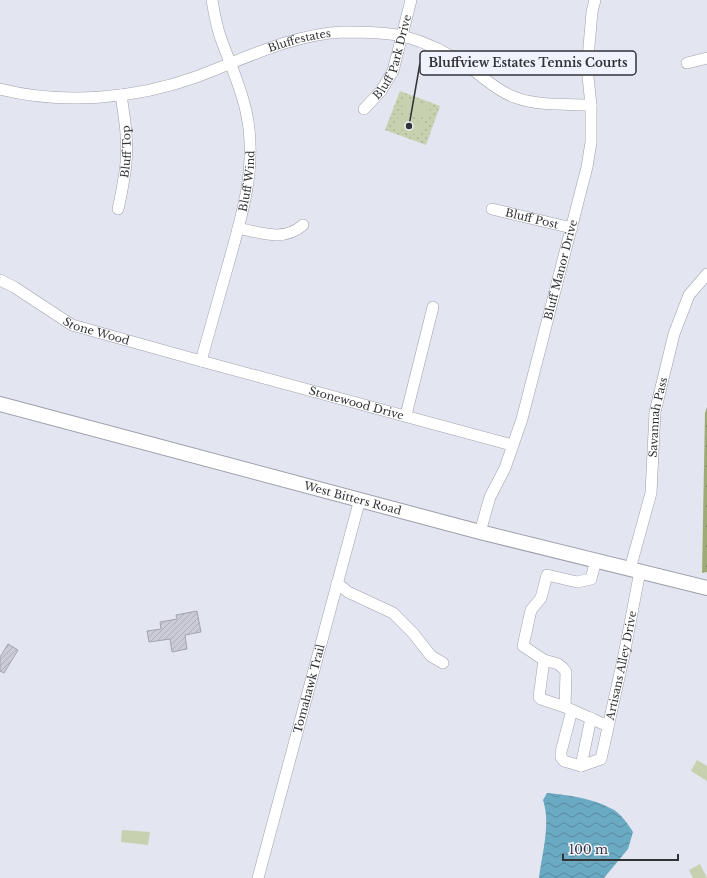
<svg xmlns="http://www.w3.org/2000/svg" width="707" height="878" font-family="'Libre Baskerville',serif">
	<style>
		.grass { fill: url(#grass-dots) }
		.forest { fill: url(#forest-firs) }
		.garden { fill: #c8d1af }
		.water { fill: url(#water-waves) }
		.building { fill: url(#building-hatch); stroke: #a4a4af }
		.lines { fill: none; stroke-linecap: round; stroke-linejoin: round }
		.minor-casing { stroke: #9ea0ab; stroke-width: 12 }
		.major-casing { stroke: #9ea0ab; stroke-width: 16 }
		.minor { stroke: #fff; stroke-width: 11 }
		.major { stroke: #fff; stroke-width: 14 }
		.labels { text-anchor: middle; stroke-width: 3; stroke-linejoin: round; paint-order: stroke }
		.street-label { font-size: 11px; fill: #323337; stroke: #f0f3fe }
		.leader { fill: none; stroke: #323337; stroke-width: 1.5 }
		.callout-dot { fill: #323337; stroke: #f0f3fe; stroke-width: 1.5 }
		.callout { fill: #f0f3fe; stroke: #323337; stroke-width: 1.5 }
		.callout-label { font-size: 12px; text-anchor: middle; font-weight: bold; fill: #323337 }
	</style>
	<defs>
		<pattern id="grass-dots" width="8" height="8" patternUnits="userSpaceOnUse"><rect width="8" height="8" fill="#c8d1af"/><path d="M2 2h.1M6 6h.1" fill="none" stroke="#acb497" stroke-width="1.8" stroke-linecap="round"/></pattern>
		<pattern id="forest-firs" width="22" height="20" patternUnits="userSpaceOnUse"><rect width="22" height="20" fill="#9eab75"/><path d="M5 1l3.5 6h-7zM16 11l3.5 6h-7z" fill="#818c61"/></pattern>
		<pattern id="water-waves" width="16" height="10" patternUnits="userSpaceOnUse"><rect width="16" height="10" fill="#6aaac3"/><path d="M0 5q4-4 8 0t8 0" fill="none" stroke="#588b9f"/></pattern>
		<pattern id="building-hatch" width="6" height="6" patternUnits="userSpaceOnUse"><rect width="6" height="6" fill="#cacbd6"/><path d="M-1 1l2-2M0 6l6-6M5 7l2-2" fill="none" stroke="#aeafb8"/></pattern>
	</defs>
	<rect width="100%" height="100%" fill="#e3e5f0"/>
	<!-- grass -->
	<path class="grass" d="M400,91L440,106L426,145L385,130Z"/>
	<!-- forest -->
	<path class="forest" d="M707,407V572L702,573L705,413Z"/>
	<!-- garden -->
	<path class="garden" d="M405,98L431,107L427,119L401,110Z
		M399,115L424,124L420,136L394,127Z
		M697,760L707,766V781L691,771Z
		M122,830L150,832L148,845L121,842Z
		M700,864L707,878H693L689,870Z"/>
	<!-- water -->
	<path class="water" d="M547,793C567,795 592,798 610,808C620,812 628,824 633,832L628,849L604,878H539C542,853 551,824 543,800Z"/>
	<!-- building -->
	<path class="building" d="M197,611L201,632L185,635L187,649L172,652L170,639L149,642L147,631L161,629L160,622L177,619L176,615Z
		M8,644L18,650L4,673L0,671V657Z"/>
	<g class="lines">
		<defs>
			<g id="minor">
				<path d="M687,63L707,58"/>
				<path id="s1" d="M0,89C63,105 135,99 196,77C244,59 292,34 344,32C359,32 388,33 403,36C426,42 450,54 470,68C485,78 497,91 514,97C537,106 566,104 591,105"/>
				<path id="s2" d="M364,109L381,91L393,71L411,0"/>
				<path id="s3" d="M118,209C121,197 123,184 125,172C129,146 125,120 121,95"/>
				<path id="s4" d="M492,209L572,228"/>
				<path d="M238,228C261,233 284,242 303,225"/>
				<path id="s5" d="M0,280L14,287L72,325L201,361L512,445"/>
				<path id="s6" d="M201,361C210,329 219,297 228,265C242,216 257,167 247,116C242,88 229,62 220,36C216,24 214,12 212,0"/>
				<path d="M406,415L433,307"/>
				<path id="s7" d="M480,532L490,497L505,468L522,419L587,167L591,142V105L588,77L589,46L592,12L595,0"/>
				<path id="s8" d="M630,569L651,493L655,412L674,334L689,295L707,274"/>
				<path d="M337,583L348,592L393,613L413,633L431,656L443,663"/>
				<path d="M544,660L539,697L541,699L565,707L608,726"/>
				<path d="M565,707L566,672L563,668L558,664L544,660L523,646L531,610L541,598L547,575L577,582L591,579L596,560"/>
				<path d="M572,710L561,752V757L564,761L581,766L591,718"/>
				<path id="s9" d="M581,766L601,759L624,655L640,571"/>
				<path id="s10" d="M258,878L360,499"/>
			</g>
			<g id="major">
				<path id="s11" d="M0,404L480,532L707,588"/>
			</g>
		</defs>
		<!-- minor casing -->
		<use href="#minor" class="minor-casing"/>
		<!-- major casing -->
		<use href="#major" class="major-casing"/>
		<!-- minor -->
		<use href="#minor" class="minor"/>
		<!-- major -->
		<use href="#major" class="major"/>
	</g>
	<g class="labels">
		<!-- street labels -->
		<g class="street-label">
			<text dy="4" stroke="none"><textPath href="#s1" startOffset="309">Bluffestates</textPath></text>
			<text dy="4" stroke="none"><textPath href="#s2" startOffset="61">Bluff Park Drive</textPath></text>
			<text dy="4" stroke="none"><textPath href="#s3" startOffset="58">Bluff Top</textPath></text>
			<text dy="4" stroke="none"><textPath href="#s6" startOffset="186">Bluff Wind</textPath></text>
			<text dy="4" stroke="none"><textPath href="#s4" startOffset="41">Bluff Post</textPath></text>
			<text dy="4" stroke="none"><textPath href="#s7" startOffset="275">Bluff Manor Drive</textPath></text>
			<text dy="4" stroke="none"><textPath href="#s5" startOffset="110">Stone Wood</textPath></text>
			<text dy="4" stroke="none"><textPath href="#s5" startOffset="380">Stonewood Drive</textPath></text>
			<text dy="4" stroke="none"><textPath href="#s8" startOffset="155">Savannah Pass</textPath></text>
			<text dy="4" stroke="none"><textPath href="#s11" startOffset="365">West Bitters Road</textPath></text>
			<text dy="4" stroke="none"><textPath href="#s9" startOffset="117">Artisans Alley Drive</textPath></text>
			<text dy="4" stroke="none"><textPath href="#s10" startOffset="196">Tomahawk Trail</textPath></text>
		</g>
	</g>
	<!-- callouts -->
	<path class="leader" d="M409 126L420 63"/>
	<circle class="callout-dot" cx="409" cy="126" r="4"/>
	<rect class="callout" x="420" y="51" width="216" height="24" rx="4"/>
	<g class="callout-label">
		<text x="528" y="67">Bluffview Estates Tennis Courts</text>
	</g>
	<!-- scale -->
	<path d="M563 854v6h115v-6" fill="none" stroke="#323337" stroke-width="2"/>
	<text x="569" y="854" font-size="12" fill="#323337" stroke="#f0f3fe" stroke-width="3" paint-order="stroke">100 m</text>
</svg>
